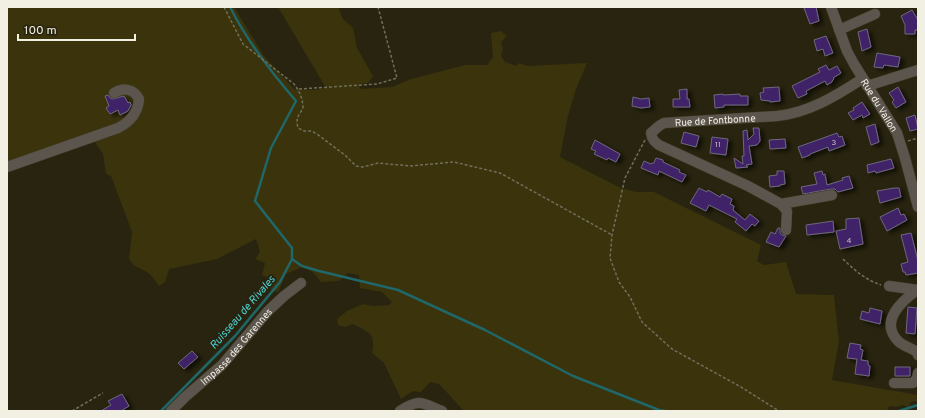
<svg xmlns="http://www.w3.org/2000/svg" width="925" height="418" font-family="Overpass,sans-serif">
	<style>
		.green { fill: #3a330c }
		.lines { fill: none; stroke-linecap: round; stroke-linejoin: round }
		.stream { stroke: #206769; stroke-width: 2.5 }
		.building { fill: #412367; stroke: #6e677d; filter: url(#shadow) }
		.minor-casing { stroke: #44412d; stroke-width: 11 }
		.path { stroke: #716e5c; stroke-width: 1.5; stroke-dasharray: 3 2; stroke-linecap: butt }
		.minor { stroke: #5c554d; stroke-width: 10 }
		.labels { text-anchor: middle; stroke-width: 4; stroke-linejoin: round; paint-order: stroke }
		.number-label { font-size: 8px; fill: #c6bdc4 }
		.street-label { font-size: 10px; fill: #f2f0e3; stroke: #28240f }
		.water-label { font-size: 11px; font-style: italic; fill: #4cd5d8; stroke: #28240f }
	</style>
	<defs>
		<filter id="shadow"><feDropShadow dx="4" dy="2.5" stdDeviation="2" flood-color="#0009"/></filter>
	</defs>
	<rect width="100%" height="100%" fill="#28240f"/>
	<!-- green -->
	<path class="green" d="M7,7H234L264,56L294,89L314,90L326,88L278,7H339V10L343,19L353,28L357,48L373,76L368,83L359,84L360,89L392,87L411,79L465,65H487L493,57L491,33L500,31L507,36L501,42L503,49L501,56L505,62L516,66L519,63L527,66L587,63L576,89L568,116L560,157L621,188L636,192H654L761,245L757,261L764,265L786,262L796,294L834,295L839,342L832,380L918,395V402L913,401L910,403L909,407L902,405L896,407L889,406L887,411H464L439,384L430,382L421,392L413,391L401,399L384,363L372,353C376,333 369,333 353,324L345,327L338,325L337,319L347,311L363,304L372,306L389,305L392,302L382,292L360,288L359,275L348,273L339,281L321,282L313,272L302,267L286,274L278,292L271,290L269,278L262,275L265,263L255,259L260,252L256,239L217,259L169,269L165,282L159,286C155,280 151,274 145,271C135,265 136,269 129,259L132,232L111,176L106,174L103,154L91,136L7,165Z"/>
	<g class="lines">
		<!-- stream -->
		<path class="stream" d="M292,259L302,266L319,271L398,290L485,330L573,376L659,410L665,411
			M161,411L235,336L280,282L292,259V248L255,201L271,148L296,101C271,72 247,41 230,7
			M899,411L918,405"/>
	</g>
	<!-- building -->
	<path class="building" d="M808,7H816L819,21L810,24L804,8Z
		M912,10L918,20V30H915V34H905V25L901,16Z
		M867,29L871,47L862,51L858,32Z
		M826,36L833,53L825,56L823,49L817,51L814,40Z
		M877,53L900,57L898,67L884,65L883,68L874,67Z
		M826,65L829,70L837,66L841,73L833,78L834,79L832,81V82L827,85L825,81L806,91L807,94L798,98L792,86L820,72L818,69Z
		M779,87L780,101L770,102V101L761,100L760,93L764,92L763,88Z
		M898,87L906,102L896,108L892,102L894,100L889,93Z
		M687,89V99H689L690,107H673V99H680L679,90Z
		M723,94V95L740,94V96H748V105H724V107L715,108L714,95Z
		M108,95L110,98L113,99L124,96L128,103L130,102L131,105L128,111L120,115L118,110L110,114L106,108L109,106L105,96Z
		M633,97L641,99L649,98L650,107L641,108L632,106Z
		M862,102L870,114L863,118L862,115L853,120L848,113L854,110L853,108Z
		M915,115L918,129L910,131L906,118Z
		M875,124L879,142L871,145L866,127Z
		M753,128H759L760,141L757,145L749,146L752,164L746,165L748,167L736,168L734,158L743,164L742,156H744L743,131L747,130L748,140L754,134Z
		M684,132L699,136L696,147L681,143Z
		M837,133L839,137L842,136L845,145L829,151L828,147L810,154V155L802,158L798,147Z
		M712,137L728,139L726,155L710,153Z
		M785,139L786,148L770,149L769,140Z
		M595,140L620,154L616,162L608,158L607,160L594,154L596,151L591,149Z
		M656,158L663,160V162L680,170L679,172L686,175L682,182L659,171L658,175L641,168L644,161L651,164L652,163H654Z
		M891,159L894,168L876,173L875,171L868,173L867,165Z
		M777,171H784L785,184L780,185V186L770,187L769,176L777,175Z
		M822,171L823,175L825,174L827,185L843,180L842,178L849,176L853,188L838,192L835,189H831L803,194L801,187L817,184L814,173Z
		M699,188L707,192L708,190L720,197L722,194L732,199L730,204L734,206L733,210L745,220L750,214L759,221L755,226L752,224L746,231L735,222L737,219L709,205L706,211L690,203Z
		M894,188H899L901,197L880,203L877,191Z
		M898,208L901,215L904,214L907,220L887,231L880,217Z
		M859,218L863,244L840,249L836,231L846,229V219Z
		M833,221L834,232L807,235L806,225Z
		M778,228H780V233L782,235L786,236L779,247L766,242L771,232L775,234Z
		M911,233L918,261V273L906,275L905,272H903L901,264L908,262L901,235Z
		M908,307L917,308L915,334L906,333Z
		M870,308L882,311L880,324L860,319L862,311L869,313Z
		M850,343L861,345L860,349L863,350L861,360L868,361V365L870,366L869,376L855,374L857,359L847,358Z
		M192,351L198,357L184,369L178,363Z
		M895,367H910V376H895Z
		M122,394L129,406L121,411H101L111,405L108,401Z"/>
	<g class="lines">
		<defs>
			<g id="minor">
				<path id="s1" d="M831,7L847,51L854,64L897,133L905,158L918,207"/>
				<path d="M839,30L875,14"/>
				<path d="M867,86L918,70"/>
				<path d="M7,167L118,128C130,122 138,113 139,99C134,89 124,87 114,93"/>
				<path id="s2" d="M832,195L781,204L748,186L659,145C655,142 652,140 651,133L659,126L664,123L777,116C808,113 836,96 862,79"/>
				<path d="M781,204L787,211L786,230"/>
				<path d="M889,286L918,290"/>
				<path d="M917,290C902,301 879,321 898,341C903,346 911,348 917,352L918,355"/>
				<path d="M894,383H913L917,378L918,373"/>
				<path id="s3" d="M171,411L185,397L222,365L268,311L284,296L301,283"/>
				<path d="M400,411C420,398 422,403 442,411"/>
			</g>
		</defs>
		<!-- minor casing -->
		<use href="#minor" class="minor-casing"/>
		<!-- path -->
		<path class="path" d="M224,7L243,44L294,84C300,92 303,99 303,109C297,116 296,120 298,128L304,131H311L317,134L346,156L356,166L363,167L378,163L410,166L454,162L500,173L612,235
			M299,89L377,84L397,78L378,7
			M645,140L625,178L612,235L610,258L619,282L630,297L642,322L672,349L741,387L779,411
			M908,141L918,138
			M843,259C854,270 866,280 881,285
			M72,411L103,393"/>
		<!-- minor -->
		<use href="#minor" class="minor"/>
	</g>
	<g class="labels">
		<!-- number labels -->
		<g class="number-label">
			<text x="834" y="145">3</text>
			<text x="718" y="147">11</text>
			<text x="849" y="243">4</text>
		</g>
		<!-- street labels -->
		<g class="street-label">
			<text dy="4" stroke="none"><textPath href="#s1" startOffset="110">Rue du Vallon</textPath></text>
			<text dy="4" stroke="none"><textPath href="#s2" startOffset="270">Rue de Fontbonne</textPath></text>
			<text dy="4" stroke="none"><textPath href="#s3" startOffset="92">Impasse des Garennes</textPath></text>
		</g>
		<!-- water labels -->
		<g class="water-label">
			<text transform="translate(242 312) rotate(-49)" y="4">Ruisseau de Rivales</text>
		</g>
	</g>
	<!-- border -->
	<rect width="925" height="418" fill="none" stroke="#f2f0e3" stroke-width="16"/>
	<!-- scale -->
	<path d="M18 34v6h117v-6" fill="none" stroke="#f2f0e3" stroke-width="2"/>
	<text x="24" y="34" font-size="12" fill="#f2f0e3" stroke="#28240f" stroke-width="3" paint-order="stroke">100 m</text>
</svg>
